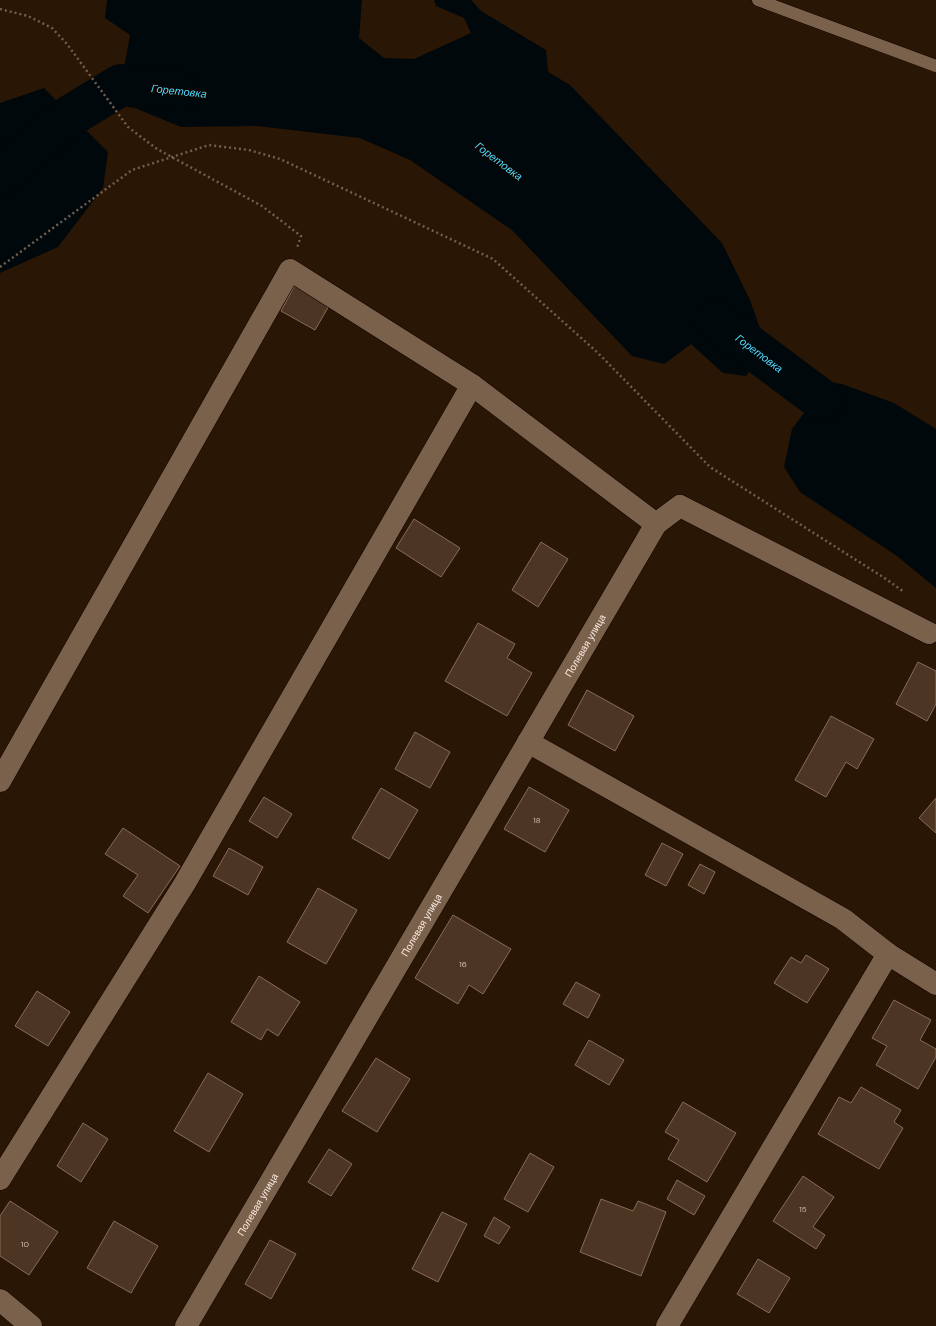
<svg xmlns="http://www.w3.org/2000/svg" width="936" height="1326" font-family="'DM Sans',sans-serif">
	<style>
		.water { fill: #00080c }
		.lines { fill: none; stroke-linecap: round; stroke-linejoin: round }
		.river { stroke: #00080c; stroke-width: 42 }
		.building { fill: #4c3522; stroke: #866d58 }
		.service-casing { stroke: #120200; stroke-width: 13 }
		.minor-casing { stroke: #120200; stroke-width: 23 }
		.path { stroke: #715f4f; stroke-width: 2.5; stroke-dasharray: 2 3; stroke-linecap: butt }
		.service { stroke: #7a614c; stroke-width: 12 }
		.minor { stroke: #7a614c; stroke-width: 22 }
		.labels { text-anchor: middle; stroke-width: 3.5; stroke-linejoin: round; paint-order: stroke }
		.number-label { font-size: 8px; fill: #cfbeb0 }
		.street-label { font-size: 10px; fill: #fbece0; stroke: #0c0501 }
		.water-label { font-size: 11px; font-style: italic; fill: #4ed9fe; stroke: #0c0501 }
	</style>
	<rect width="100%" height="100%" fill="#2a1604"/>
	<!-- water -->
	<path class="water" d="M107,0H362L359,38L384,58L414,59L471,33L464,18L436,6L434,0H471L481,11L546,50L548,72L570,85L722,243L750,300L766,345L762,355L746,376L723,373L691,344L664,364L632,356L512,230L410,160L360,138L257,126L181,127L118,101L130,35L105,18Z
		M44,88L108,152L103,188L58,247L0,273V103Z
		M786,359L811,379L842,384L894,403L936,429V588L897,556L800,492L784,467L792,429L807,409L798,396L779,391L769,380L776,366Z"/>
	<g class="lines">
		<!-- river -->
		<g class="river">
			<path d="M0,175L70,116L121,85L178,91"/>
			<path id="s1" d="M716,321L823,401"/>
		</g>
	</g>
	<!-- building -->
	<path class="building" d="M295,285L330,304L315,330L281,311Z
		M414,519L460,548L441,577L396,548Z
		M541,542L568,559L538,607L512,590Z
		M478,623L515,644L507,658L532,673L507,716L445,681Z
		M918,662L936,671V704L927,721L896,704Z
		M587,690L634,716L615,751L568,725Z
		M831,716L874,739L857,769L846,762L826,797L795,780Z
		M415,732L450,752L430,788L395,769Z
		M529,787L569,810L545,852L504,829Z
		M381,788L418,810L389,859L352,838Z
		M264,797L292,814L277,838L249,821Z
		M936,798V833L919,818Z
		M123,828L180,866L148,913L123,896L138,875L105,854Z
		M662,843L683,854L666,886L645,875Z
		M229,848L263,867L248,895L213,876Z
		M700,864L715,872L704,894L688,885Z
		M318,888L357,910L326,964L287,942Z
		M453,915L511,949L483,994L469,985L458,1004L415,978Z
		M806,955L829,969L807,1003L774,983L791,957L801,963Z
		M259,976L300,1002L278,1036L267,1029L261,1040L231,1022Z
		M576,982L600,995L588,1018L563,1004Z
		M37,991L70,1012L48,1046L15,1026Z
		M894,1000L931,1020L920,1040L936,1049V1057L918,1089L876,1065L887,1046L872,1038Z
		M589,1040L624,1060L609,1085L575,1065Z
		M376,1058L410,1079L377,1132L342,1111Z
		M208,1073L243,1094L209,1152L174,1131Z
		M861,1087L901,1110L894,1122L903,1128L879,1169L818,1134L839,1097L851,1103Z
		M683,1102L736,1133L707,1182L668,1159L679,1140L665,1132Z
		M83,1123L108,1139L81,1182L57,1166Z
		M329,1149L352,1164L331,1196L308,1182Z
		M530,1153L554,1167L528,1212L504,1199Z
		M803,1176L834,1197L813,1227L825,1235L816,1249L773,1221Z
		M677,1180L705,1196L694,1215L667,1199Z
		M601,1199L633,1211L638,1201L666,1212L641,1276L580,1252Z
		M10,1201L58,1232L29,1275L0,1256V1216Z
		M442,1212L467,1224L438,1282L412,1269Z
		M494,1217L510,1227L499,1244L484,1236Z
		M114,1221L158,1246L131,1293L87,1268Z
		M270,1240L296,1254L271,1299L245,1284Z
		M758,1259L790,1278L769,1313L737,1294Z"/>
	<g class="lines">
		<defs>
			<path id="service" d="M758,0L936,66"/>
			<g id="minor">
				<path d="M528,742L843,919L888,954L936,984"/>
				<path d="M0,781L290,270L472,385L656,524L680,506L929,633"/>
				<path d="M0,1179L185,883L472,385"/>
				<path d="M0,1300L31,1326"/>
				<path id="s2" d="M186,1326L656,524"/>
				<path d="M667,1326L888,954"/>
			</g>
		</defs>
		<!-- service casing -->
		<use href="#service" class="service-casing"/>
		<!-- minor casing -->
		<use href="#minor" class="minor-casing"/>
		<!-- path -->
		<path class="path" d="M0,9L28,16L52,28L67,44L128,127L157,149L262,206L301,236L297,248
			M0,267L132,170L209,145L249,150L280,159L493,259L598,353L710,467L886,579L904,592"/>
		<!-- service -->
		<use href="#service" class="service"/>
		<!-- minor -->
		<use href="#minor" class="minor"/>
	</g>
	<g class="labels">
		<!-- number labels -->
		<g class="number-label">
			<text x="537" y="823">18</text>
			<text x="463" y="967">16</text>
			<text x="803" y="1212">15</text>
			<text x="25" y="1247">10</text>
		</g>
		<!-- street labels -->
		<g class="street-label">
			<text dy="4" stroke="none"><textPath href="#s2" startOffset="789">Полевая улица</textPath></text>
			<text dy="4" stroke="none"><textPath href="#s2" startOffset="465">Полевая улица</textPath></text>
			<text dy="4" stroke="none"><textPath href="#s2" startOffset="141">Полевая улица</textPath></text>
		</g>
		<!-- water labels -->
		<g class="water-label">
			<text transform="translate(179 91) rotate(6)" y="4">Горетовка</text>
			<text transform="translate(499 161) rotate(37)" y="4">Горетовка</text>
			<text dy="4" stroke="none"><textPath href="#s1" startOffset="54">Горетовка</textPath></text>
		</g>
	</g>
</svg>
